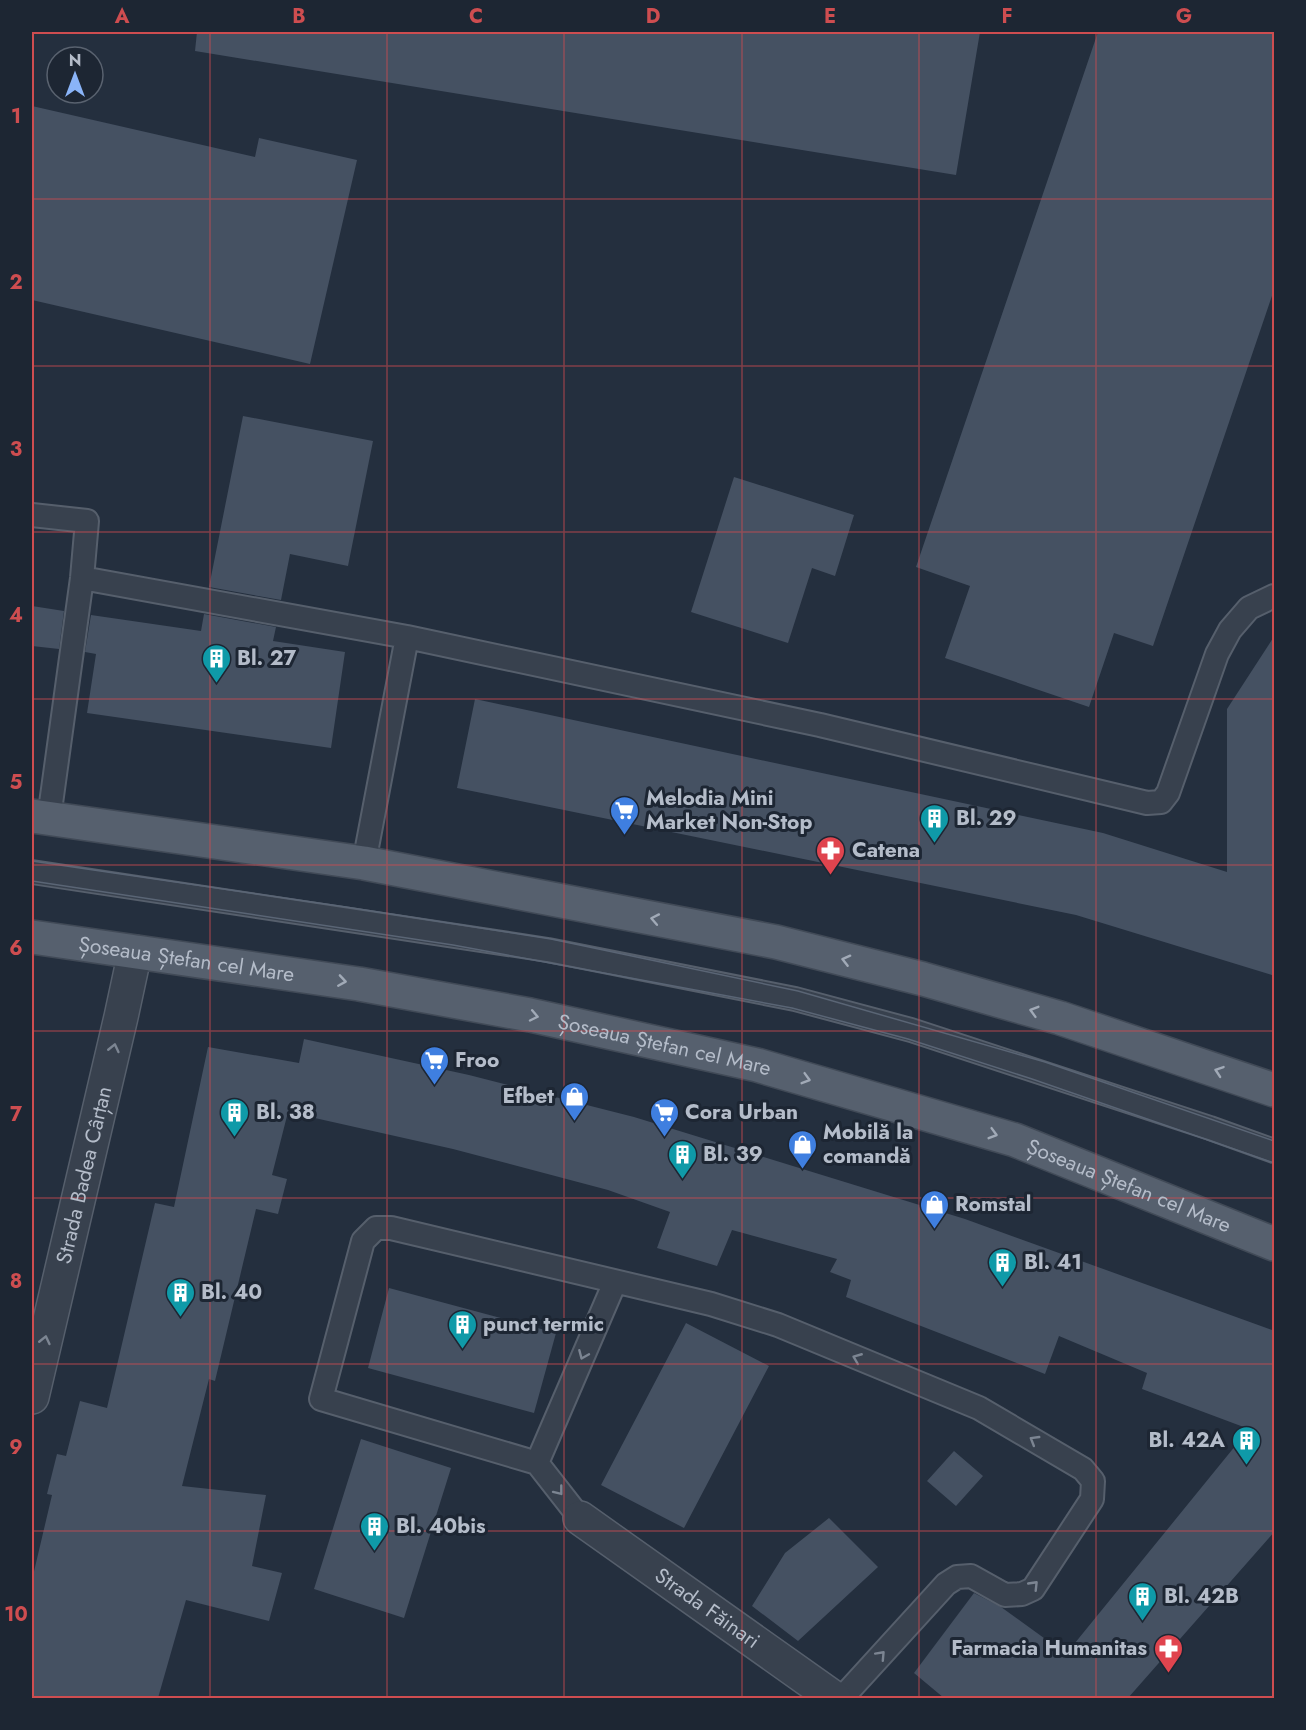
<svg xmlns="http://www.w3.org/2000/svg" width="1306" height="1730" font-family="Jost,sans-serif">
	<style>
		.building { fill: #455162 }
		.lines { fill: none; stroke-linecap: round; stroke-linejoin: round }
		.service-casing { stroke: #565f6c; stroke-width: 26 }
		.minor-casing { stroke: #565f6c; stroke-width: 36 }
		.primary-casing { stroke: #414a57; stroke-width: 36 }
		.service { stroke: #38414e; stroke-width: 22 }
		.minor { stroke: #38414e; stroke-width: 33 }
		.primary { stroke: #56606e; stroke-width: 33 }
		.tram { stroke: #5a6575; stroke-width: 1.5 }
		.oneway { stroke: #a1aab7 }
		.oneway2 { stroke: #7c8592 }
		.grid { fill: none; stroke: #ce4d50; stroke-width: 1.5; stroke-opacity: 0.55 }
		.labels { text-anchor: middle; stroke-width: 6; stroke-linejoin: round; paint-order: stroke }
		.poi-label { font-size: 21px; font-weight: bold; fill: #b4bcc9; stroke: #1d2633; text-anchor: start }
		.street-label { font-size: 21px; fill: #b4bcc9; stroke: #1d2633 }
		.neatline { fill: none; stroke: #ce4d50; stroke-width: 2 }
		.grid-label { font-size: 20px; text-anchor: middle; font-weight: bold; fill: #ce4d50 }
	</style>
	<rect width="100%" height="100%" fill="#242f3e"/>
	<!-- building -->
	<path class="building" d="M197,32H980L956,175L195,51Z
		M1098,32H1275V287L1153,646L1114,633L1089,707L945,658L970,586L916,567Z
		M32,106L255,157L259,138L357,160L310,364L32,300Z
		M243,416L373,441L348,566L290,554L281,600L209,587Z
		M734,477L854,515L835,576L812,568L788,643L691,612Z
		M32,606L64,611L59,649L32,646Z
		M204,614L276,627L273,641L345,652L331,748L87,713L96,654L85,652L91,615L201,631Z
		M1275,635V976L1076,915L457,788L475,699L1103,833L1227,872V709Z
		M304,1039L469,1075L634,1117L965,1219L1275,1331V1531L1128,1698H944L914,1673L974,1593L1001,1607L1066,1654L1249,1429L1142,1389L1147,1373L1059,1336L1045,1374L846,1297L851,1280L830,1272L837,1259L732,1230L717,1266L657,1248L670,1212L608,1190L453,1149L288,1112L272,1175L287,1179L278,1214L256,1209L215,1381L209,1379L182,1486L266,1495L252,1566L282,1573L269,1621L186,1600L158,1698H32V1580L52,1495L47,1494L57,1454L66,1456L80,1401L107,1408L155,1203L174,1207L208,1047L299,1063Z
		M389,1288L556,1333L534,1413L368,1368Z
		M686,1323L769,1366L684,1528L601,1485Z
		M361,1439L451,1468L404,1618L314,1589Z
		M954,1451L983,1476L956,1506L927,1481Z
		M829,1518L878,1567L798,1641L752,1606L785,1553Z"/>
	<g class="lines">
		<defs>
			<path id="service" d="M32,515L87,521L82,578L49,818
				M82,578L407,637L820,725L1147,803L1161,802L1168,793L1217,654L1230,630L1249,608L1274,596
				M364,863L407,637
				M32,872L548,950L795,999L911,1030L1210,1128L1274,1151
				M537,1463L615,1282
				M580,1518L537,1463L321,1399L363,1241L376,1228H391L711,1304L778,1325L979,1408L1083,1469L1093,1481L1092,1499L1033,1589L1022,1594L1005,1595L971,1576L957,1577L946,1584L842,1698"/>
			<g id="minor">
				<path id="s1" d="M32,1397L121,1017L135,952"/>
				<path id="s2" d="M580,1518L834,1698"/>
			</g>
			<g id="primary">
				<path d="M32,816L364,863L776,942L923,979L1060,1018L1274,1090"/>
				<path id="s3" d="M32,937L359,984L530,1015L757,1065L1015,1140L1274,1244"/>
			</g>
		</defs>
		<!-- service casing -->
		<use href="#service" class="service-casing"/>
		<!-- minor casing -->
		<use href="#minor" class="minor-casing"/>
		<!-- primary casing -->
		<use href="#primary" class="primary-casing"/>
		<!-- service -->
		<use href="#service" class="service"/>
		<!-- minor -->
		<use href="#minor" class="minor"/>
		<!-- primary -->
		<use href="#primary" class="primary"/>
		<!-- tram -->
		<path class="tram" d="M32,861L346,907L551,939L798,991L1045,1062L1274,1141
			M32,881L453,945L792,1008L908,1039L1032,1079L1274,1163"/>
	</g>
	<!-- one-way arrows -->
	<defs><path id="oneway-chevron" d="M-2-3.5L2.5 0L-2 3.5" fill="none" stroke-width="1.6" stroke-linecap="round" stroke-linejoin="round" transform="scale(1.5)"/></defs>
	<g class="oneway">
		<use href="#oneway-chevron" transform="translate(655 919) rotate(-169)"/>
		<use href="#oneway-chevron" transform="translate(846 960) rotate(-166)"/>
		<use href="#oneway-chevron" transform="translate(342 981) rotate(9)"/>
		<use href="#oneway-chevron" transform="translate(1034 1011) rotate(-164)"/>
		<use href="#oneway-chevron" transform="translate(534 1016) rotate(12)"/>
		<use href="#oneway-chevron" transform="translate(1219 1071) rotate(-161)"/>
		<use href="#oneway-chevron" transform="translate(806 1079) rotate(16)"/>
		<use href="#oneway-chevron" transform="translate(993 1134) rotate(16)"/>
	</g>
	<g class="oneway2">
		<use href="#oneway-chevron" transform="translate(114 1048) rotate(-77)"/>
		<use href="#oneway-chevron" transform="translate(45 1340) rotate(-77)"/>
		<use href="#oneway-chevron" transform="translate(583 1355) rotate(113)"/>
		<use href="#oneway-chevron" transform="translate(857 1358) rotate(-158)"/>
		<use href="#oneway-chevron" transform="translate(1034 1440) rotate(-149)"/>
		<use href="#oneway-chevron" transform="translate(559 1491) rotate(52)"/>
		<use href="#oneway-chevron" transform="translate(1034 1585) rotate(-46)"/>
		<use href="#oneway-chevron" transform="translate(881 1655) rotate(-47)"/>
	</g>
	<!-- grid -->
	<path class="grid" d="M210,32V1698M387,32V1698M564,32V1698M742,32V1698M919,32V1698M1096,32V1698M32,199H1274M32,366H1274M32,532H1274M32,699H1274M32,865H1274M32,1031H1274M32,1198H1274M32,1364H1274M32,1531H1274"/>
	<!-- icons -->
	<defs>
		<symbol id="building-pin" viewBox="-11 -11 22 30"><path d="M0 17L-7.5 6A9.5 9.5 0 1 1 7.5 6Z" fill="#0f9aa8" stroke="#1d2633"/><path d="M-4-6H4V6H1V3H-1V6H-4ZM-2.5-4.3h1.7v1.8h-1.7ZM.8-4.3h1.7v1.8H.8ZM-2.5-1h1.7V.8h-1.7ZM.8-1h1.7V.8H.8Z" fill="#fff"/></symbol>
		<symbol id="supermarket-pin" viewBox="-11 -11 22 30"><path d="M0 17L-7.5 6A9.5 9.5 0 1 1 7.5 6Z" fill="#3f7fe0" stroke="#1d2633"/><path d="M-6-5.5h2.5l.6 2H6L4.5 2H-2.5L-4.4-4H-6ZM-1.5 3.2a1.3 1.3 0 1 0 .1 0ZM3 3.2a1.3 1.3 0 1 0 .1 0Z" fill="#fff"/></symbol>
		<symbol id="pharmacy-pin" viewBox="-11 -11 22 30"><path d="M0 17L-7.5 6A9.5 9.5 0 1 1 7.5 6Z" fill="#e0444e" stroke="#1d2633"/><path d="M-2-6h4v4h4v4h-4v4h-4v-4h-4v-4h4Z" fill="#fff"/></symbol>
		<symbol id="shop-pin" viewBox="-11 -11 22 30"><path d="M0 17L-7.5 6A9.5 9.5 0 1 1 7.5 6Z" fill="#3f7fe0" stroke="#1d2633"/><path d="M-5-2.5h2.3a2.7 3.5 0 0 1 5.4 0H5L5.5 6h-11ZM-1.5-2.5h3a1.5 2.3 0 0 0-3 0Z" fill="#fff"/></symbol>
	</defs>
	<g fill-rule="evenodd">
		<use href="#building-pin" x="200" y="642" width="33" height="45"/>
		<use href="#supermarket-pin" x="608" y="794" width="33" height="45"/>
		<use href="#building-pin" x="918" y="802" width="33" height="45"/>
		<use href="#pharmacy-pin" x="814" y="834" width="33" height="45"/>
		<use href="#supermarket-pin" x="418" y="1044" width="33" height="45"/>
		<use href="#shop-pin" x="558" y="1080" width="33" height="45"/>
		<use href="#building-pin" x="218" y="1096" width="33" height="45"/>
		<use href="#supermarket-pin" x="648" y="1096" width="33" height="45"/>
		<use href="#shop-pin" x="786" y="1128" width="33" height="45"/>
		<use href="#building-pin" x="666" y="1138" width="33" height="45"/>
		<use href="#shop-pin" x="918" y="1188" width="33" height="45"/>
		<use href="#building-pin" x="986" y="1246" width="33" height="45"/>
		<use href="#building-pin" x="164" y="1276" width="33" height="45"/>
		<use href="#building-pin" x="446" y="1308" width="33" height="45"/>
		<use href="#building-pin" x="1230" y="1424" width="33" height="45"/>
		<use href="#building-pin" x="358" y="1510" width="33" height="45"/>
		<use href="#building-pin" x="1126" y="1580" width="33" height="45"/>
		<use href="#pharmacy-pin" x="1152" y="1632" width="33" height="45"/>
	</g>
	<g class="labels">
		<!-- poi labels -->
		<g class="poi-label">
			<text x="237" y="665">Bl. 27</text>
			<text x="646" y="805">Melodia Mini<tspan x="646" dy="24">Market Non-Stop</tspan></text>
			<text x="956" y="825">Bl. 29</text>
			<text x="852" y="857">Catena</text>
			<text x="455" y="1067">Froo</text>
			<text x="554" y="1103" text-anchor="end">Efbet</text>
			<text x="256" y="1119">Bl. 38</text>
			<text x="685" y="1119">Cora Urban</text>
			<text x="823" y="1139">Mobilă la<tspan x="823" dy="24">comandă</tspan></text>
			<text x="703" y="1161">Bl. 39</text>
			<text x="955" y="1211">Romstal</text>
			<text x="1024" y="1269">Bl. 41</text>
			<text x="201" y="1299">Bl. 40</text>
			<text x="483" y="1331">punct termic</text>
			<text x="1225" y="1447" text-anchor="end">Bl. 42A</text>
			<text x="396" y="1533">Bl. 40bis</text>
			<text x="1164" y="1603">Bl. 42B</text>
			<text x="1147" y="1655" text-anchor="end">Farmacia Humanitas</text>
		</g>
		<!-- street labels -->
		<g class="street-label">
			<text dy="7" stroke="none"><textPath href="#s3" startOffset="156">Șoseaua Ștefan cel Mare</textPath></text>
			<text dy="7" stroke="none"><textPath href="#s3" startOffset="642">Șoseaua Ștefan cel Mare</textPath></text>
			<text dy="7" stroke="none"><textPath href="#s1" startOffset="228">Strada Badea Cârțan</textPath></text>
			<text dy="7" stroke="none"><textPath href="#s3" startOffset="1128">Șoseaua Ștefan cel Mare</textPath></text>
			<text dy="7" stroke="none"><textPath href="#s2" startOffset="156">Strada Făinari</textPath></text>
		</g>
	</g>
	<!-- border -->
	<rect width="1306" height="1730" fill="none" stroke="#1d2633" stroke-width="66"/>
	<!-- north arrow -->
	<g transform="translate(75 75)"><circle r="28" fill="#1d2633" stroke="#59626f" stroke-width="1.5"/>
	<path d="M0-4.5L10 22L0 15L-10 22Z" fill="#8ab4f8"/>
	<text y="-9" font-size="16" font-weight="bold" text-anchor="middle" fill="#b4bcc9">N</text>
	</g>
	<rect x="33" y="33" width="1240" height="1664" class="neatline"/>
	<g class="grid-label">
		<text x="122" y="23">A</text>
		<text x="299" y="23">B</text>
		<text x="476" y="23">C</text>
		<text x="653" y="23">D</text>
		<text x="830" y="23">E</text>
		<text x="1007" y="23">F</text>
		<text x="1184" y="23">G</text>
		<text x="16" y="123">1</text>
		<text x="16" y="289">2</text>
		<text x="16" y="456">3</text>
		<text x="16" y="622">4</text>
		<text x="16" y="789">5</text>
		<text x="16" y="955">6</text>
		<text x="16" y="1121">7</text>
		<text x="16" y="1288">8</text>
		<text x="16" y="1454">9</text>
		<text x="16" y="1621">10</text>
	</g>
</svg>
